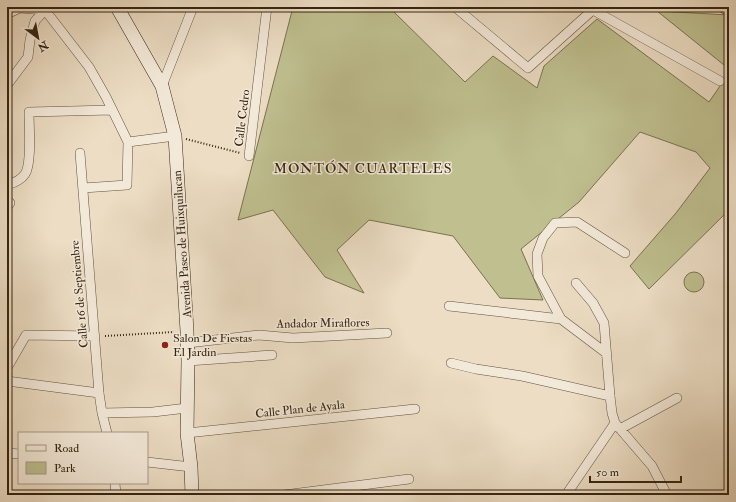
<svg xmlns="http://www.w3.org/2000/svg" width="736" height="502" font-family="'IM FELL Double Pica',serif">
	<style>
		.green { fill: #bfbf8f; stroke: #7a7250 }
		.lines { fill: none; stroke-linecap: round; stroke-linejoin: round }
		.street-casing { stroke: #63523e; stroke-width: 10 }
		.secondary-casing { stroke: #352411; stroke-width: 14 }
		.path { stroke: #352411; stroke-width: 2; stroke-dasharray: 1 2; stroke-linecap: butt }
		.street { stroke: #f3e9d9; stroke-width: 9 }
		.secondary { stroke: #f3e9d9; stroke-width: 13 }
		.poi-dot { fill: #8f2418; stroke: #f3e9d9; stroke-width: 1.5 }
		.labels { text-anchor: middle; stroke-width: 3; stroke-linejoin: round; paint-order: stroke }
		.street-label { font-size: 12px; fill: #352411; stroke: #f3e9d9 }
		.poi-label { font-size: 12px; fill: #352411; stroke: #f3e9d9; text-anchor: start }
		.quarter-label { font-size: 14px; letter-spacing: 1px; fill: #352411; stroke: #f3e9d9 }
	</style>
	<rect width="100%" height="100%" fill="#ecddc4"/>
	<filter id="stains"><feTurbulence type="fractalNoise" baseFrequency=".005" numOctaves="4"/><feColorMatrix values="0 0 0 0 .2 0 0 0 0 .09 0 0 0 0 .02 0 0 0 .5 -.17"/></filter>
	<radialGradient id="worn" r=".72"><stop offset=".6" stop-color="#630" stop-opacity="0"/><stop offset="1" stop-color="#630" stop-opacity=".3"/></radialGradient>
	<!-- green -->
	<path class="green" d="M293,7H393L394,12L465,82L493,56L537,88L544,66L597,19L709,102L729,73V210L649,289L630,266L676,213L710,168L696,152L640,132L579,202L521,249L543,300L500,298L453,236L369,220L337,250L364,293L325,277L273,210L238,220Z
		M657,11L729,15V69Z
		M684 282a10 10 0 1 1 20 0a10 10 0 1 1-20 0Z"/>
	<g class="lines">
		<defs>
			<path id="street" d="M455,7L528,68L596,7
				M590,7L593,10L720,81
				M45,10L89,67L106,97L128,142L127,185L83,188
				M7,14L20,8L45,10
				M7,85L28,57L30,40L35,21L45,10
				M162,86L193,7
				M128,142L175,136
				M80,153L99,393L102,413L107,433
				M249,156L267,7
				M7,185C14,183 21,180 25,174C32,164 29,126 29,112L112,110
				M7,201L10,203L7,207
				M576,283L593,303L604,323L610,396L612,413L615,423L652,466L667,495
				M449,306L561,319
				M188,343L259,335L293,338L387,333
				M606,353L561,319L538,276L537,254L543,238L555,223L577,222L625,253
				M188,361L272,355
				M451,363L476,369L522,376L610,396
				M7,368L26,335L95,336
				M7,381L99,393
				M102,413L153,412L187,408
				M620,429L677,398
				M187,433L415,409
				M7,453L19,454
				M147,462L191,467
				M115,483L116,495
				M284,495L409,479
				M566,495L615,423"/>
			<path id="secondary" d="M117,7L162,86L175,136L187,331L188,361L187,433L191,467L192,495
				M725,7H729"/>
		</defs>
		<!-- street casing -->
		<use href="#street" class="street-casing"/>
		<!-- secondary casing -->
		<use href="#secondary" class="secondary-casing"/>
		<!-- path -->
		<path class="path" d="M186,139L240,153
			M105,336L174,332"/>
		<!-- street -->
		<use href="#street" class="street"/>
		<!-- secondary -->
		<use href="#secondary" class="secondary"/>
	</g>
	<!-- markers -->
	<circle class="poi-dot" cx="165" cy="345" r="4"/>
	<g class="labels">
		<!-- street labels -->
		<g class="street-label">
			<text transform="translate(242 118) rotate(-83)" y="4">Calle Cedro</text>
			<text transform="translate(182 244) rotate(-94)" y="4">Avenida Paseo de Huixquilucan</text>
			<text transform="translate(79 294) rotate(-95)" y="4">Calle 16 de Septiembre</text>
			<text transform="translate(323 323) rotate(-1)" y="4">Andador Miraflores</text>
			<text transform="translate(300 409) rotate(-6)" y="4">Calle Plan de Ayala</text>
		</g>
		<!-- poi labels -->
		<g class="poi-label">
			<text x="173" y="342">Salon De Fiestas<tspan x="173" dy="14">El Jardin</tspan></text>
		</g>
		<!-- quarter labels -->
		<g class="quarter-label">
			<text x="363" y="173">MONTÓN CUARTELES</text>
		</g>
	</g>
	<!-- margin -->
	<rect width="736" height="502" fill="none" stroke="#ecddc4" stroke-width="24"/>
	<rect x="8" y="8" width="720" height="486" fill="none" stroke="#352411" stroke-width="2"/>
	<rect x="12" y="12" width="712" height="478" fill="none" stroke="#352411"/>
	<!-- legend -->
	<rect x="18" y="432" width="130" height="52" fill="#f3e9d9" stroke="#a79a89"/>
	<rect x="26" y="445" width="20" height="6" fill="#f3e9d9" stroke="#a79a89"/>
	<text x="54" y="452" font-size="12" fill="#352411">Road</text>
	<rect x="26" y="462" width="20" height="12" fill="#bfbf8f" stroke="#a79a89"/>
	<text x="54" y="472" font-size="12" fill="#352411">Park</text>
	<!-- north arrow -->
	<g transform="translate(38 38) rotate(148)" stroke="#f3e9d9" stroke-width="3" paint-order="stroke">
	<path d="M0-3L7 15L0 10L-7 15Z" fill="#352411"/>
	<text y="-6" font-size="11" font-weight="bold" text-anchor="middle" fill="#352411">N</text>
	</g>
	<!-- scale -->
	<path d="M590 476v6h91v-6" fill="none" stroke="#352411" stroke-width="2"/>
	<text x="596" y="476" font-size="12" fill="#352411" stroke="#f3e9d9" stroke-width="3" paint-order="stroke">50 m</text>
	<rect width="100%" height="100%" filter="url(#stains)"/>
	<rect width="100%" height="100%" fill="url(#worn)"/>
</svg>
